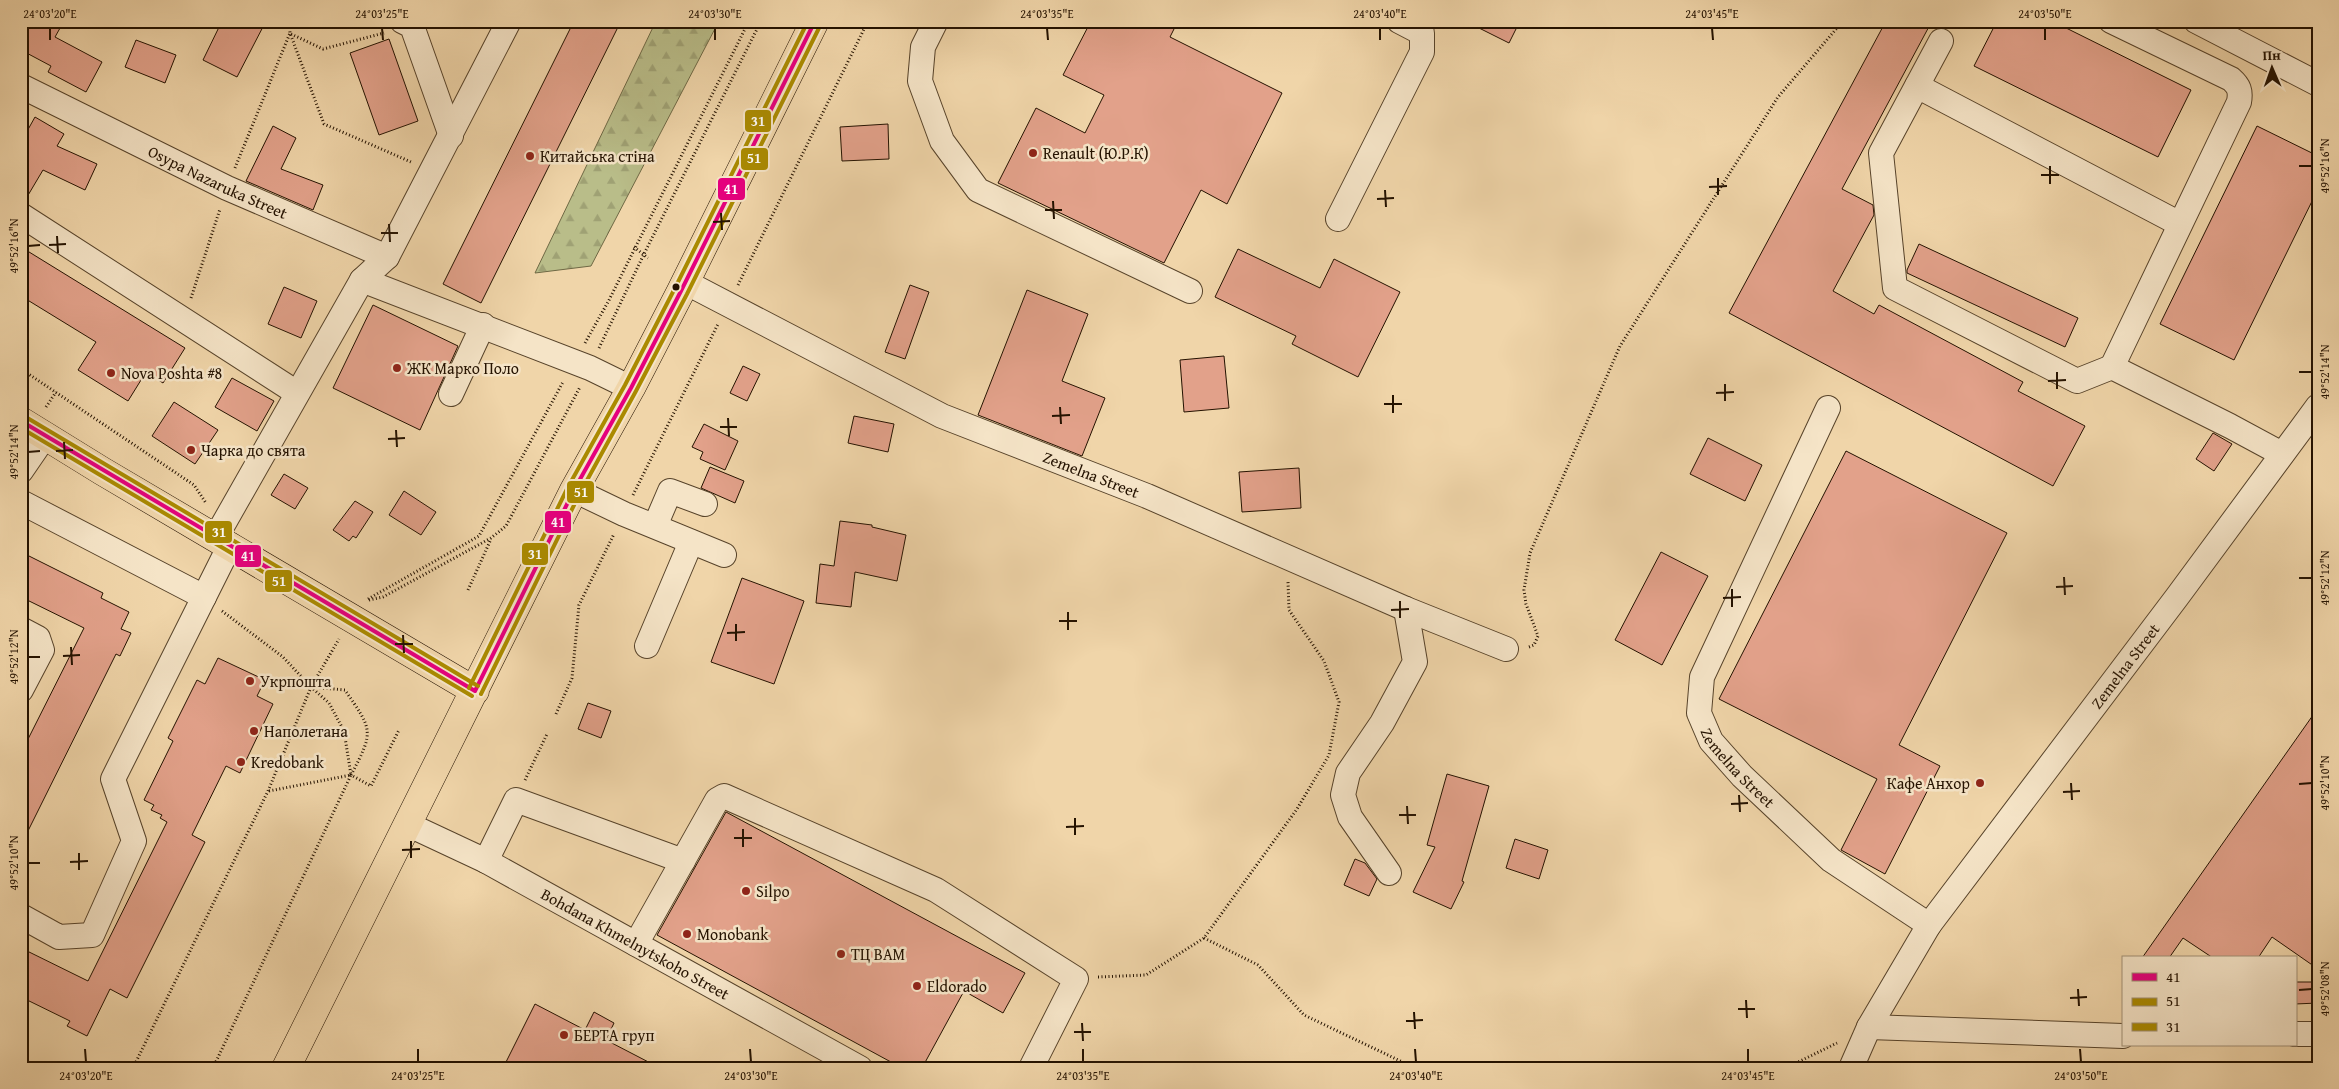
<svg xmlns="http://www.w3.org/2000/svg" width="2339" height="1089" font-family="'Gentium Book Plus',serif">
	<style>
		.forest { fill: url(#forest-firs); stroke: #6e6844 }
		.building { fill: #e2a18a; stroke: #241200 }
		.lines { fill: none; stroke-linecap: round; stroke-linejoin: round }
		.minor-casing { stroke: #57432a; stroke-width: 26 }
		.major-casing { stroke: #241200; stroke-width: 29 }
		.path { stroke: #241200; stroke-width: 3; stroke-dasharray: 1 2.5; stroke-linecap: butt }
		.minor { stroke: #f5e4c7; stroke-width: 24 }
		.major { stroke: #f0d5a9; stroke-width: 28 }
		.bus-1-casing { stroke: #f5e4c7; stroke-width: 8 }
		.bus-2-casing { stroke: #f5e4c7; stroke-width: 8 }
		.bus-3-casing { stroke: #f5e4c7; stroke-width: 8 }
		.bus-1 { stroke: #e5007d; stroke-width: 4 }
		.bus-2 { stroke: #aa8a00; stroke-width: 4 }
		.bus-3 { stroke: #aa8a00; stroke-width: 4 }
		.ticks { fill: none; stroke: #241200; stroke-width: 2 }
		.poi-dot { fill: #8f2418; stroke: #f5e4c7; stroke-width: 2 }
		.bus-dot { fill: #241200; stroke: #f5e4c7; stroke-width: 2 }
		.labels { text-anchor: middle; stroke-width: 5; stroke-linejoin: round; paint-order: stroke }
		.poi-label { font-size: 16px; fill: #241200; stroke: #f5e4c7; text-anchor: start }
		.street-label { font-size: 16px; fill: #241200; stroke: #f5e4c7 }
		.line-badge { stroke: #f5e4c7; stroke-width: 2 }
		.badge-label { font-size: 14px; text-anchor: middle; font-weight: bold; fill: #fff }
		.neatline { fill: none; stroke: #241200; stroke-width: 2 }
		.ticks-label { font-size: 12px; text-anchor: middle; fill: #241200 }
	</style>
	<defs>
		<pattern id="forest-firs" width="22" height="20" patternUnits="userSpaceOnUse" patternTransform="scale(1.25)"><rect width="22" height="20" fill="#b9bd89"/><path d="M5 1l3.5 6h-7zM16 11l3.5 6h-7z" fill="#9fa174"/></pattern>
	</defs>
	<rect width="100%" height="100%" fill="#f0d5a9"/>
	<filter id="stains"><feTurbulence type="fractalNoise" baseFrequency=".004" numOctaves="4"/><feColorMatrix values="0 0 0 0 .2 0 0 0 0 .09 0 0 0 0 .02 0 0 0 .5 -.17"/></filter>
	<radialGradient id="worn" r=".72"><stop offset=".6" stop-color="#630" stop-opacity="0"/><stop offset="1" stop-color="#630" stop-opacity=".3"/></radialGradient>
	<!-- forest -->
	<path class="forest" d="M656,21H719L591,266L535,273Z"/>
	<!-- building -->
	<path class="building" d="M21,21H64L55,37L102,62L86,92L48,72L51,66L21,50Z
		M222,21H266L237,77L203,60Z
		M574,21H621L481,303L443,284Z
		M1091,21H1178L1170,37L1282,93L1227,204L1201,190L1164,263L998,183L1036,108L1085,133L1104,95L1063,75Z
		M1465,21H1520L1509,43Z
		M1886,21H1932L1842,189L1873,205L1874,215L1833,291L1874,314L1879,305L2023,382L2018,391L2085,426L2053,486L1729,313Z
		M1997,21H2052L2191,90L2158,157L1974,66Z
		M389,39L418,121L379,135L350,53Z
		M136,40L176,55L165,83L125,67Z
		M35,117L64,134L57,146L97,164L85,190L43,170L24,202L21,201V142Z
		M888,124L889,159L842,161L840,127Z
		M273,126L296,138L281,169L323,185L313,210L246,181Z
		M2257,126L2318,156V189L2234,360L2160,324Z
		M1919,244L2078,318L2065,347L1907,273V270Z
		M21,247L185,348L163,383L146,372L128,401L78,370L96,342L21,296Z
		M1238,249L1320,288L1334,259L1400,292L1358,377L1292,344L1296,336L1215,297Z
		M910,285L929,292L905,359L885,352Z
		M284,287L317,301L301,338L268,324Z
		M1027,290L1088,314L1062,381L1105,398L1082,456L978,415Z
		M373,305L458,346L420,430L333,388Z
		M1224,356L1229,408L1184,412L1180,360Z
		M743,366L760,374L747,401L730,393Z
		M232,378L274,401L257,431L215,407Z
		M174,402L218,430L195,464L152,436Z
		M854,416L894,424L888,452L848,443Z
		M704,424L738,441L725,470L700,459L703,452L692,447Z
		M2213,433L2232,444L2214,471L2196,459Z
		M1708,438L1762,465L1745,501L1690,474Z
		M1846,451L2007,533L1899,745L1940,766L1885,874L1841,850L1877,779L1719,699Z
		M710,467L744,481L735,503L701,488Z
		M1299,468L1301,508L1242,512L1239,472Z
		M284,474L308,488L295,509L271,495Z
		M404,491L436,512L421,535L389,515Z
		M355,501L373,512L356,538L353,536L349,541L333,530Z
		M840,521L872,525V527L906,535L897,581L855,572L851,607L816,603L820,564L834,566Z
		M21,552L103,593L101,598L129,612L121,629L131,633L120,656L116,654L21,845V753L84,628L21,597Z
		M1661,552L1708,576L1662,665L1615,640Z
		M742,578L804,601L774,684L711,662Z
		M218,658L265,680L257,696L273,704L240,773L226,766L192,835L205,842L127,998L110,989L87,1036L67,1026L70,1021L21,997V948L88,981L167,822L160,818L162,815L151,810L154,805L144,800L173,741L168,738L197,680L205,684Z
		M588,703L611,711L601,738L578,729Z
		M2318,708V969L2272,937L2258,958H2213L2183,938L2169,958H2142Z
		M1447,774L1489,786L1462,881L1464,882L1451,909L1413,892L1435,847L1427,845Z
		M726,812L1025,973L1003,1013L964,991L922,1068H902L657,935Z
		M1515,839L1548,850L1539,879L1506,868Z
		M1355,859L1365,863L1377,879L1369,896L1344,885Z
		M2295,982H2318V1003L2295,1004Z
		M535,1004L585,1030L594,1012L614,1023L606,1040L660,1068H503Z"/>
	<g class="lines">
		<defs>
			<g id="minor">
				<path d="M402,21L412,26L451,136"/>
				<path d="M936,21L923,47L920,81L942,141L978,190L1190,291"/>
				<path d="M2111,21L2231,79C2239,86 2241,91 2239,102L2112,367L2230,426L2282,454"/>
				<path d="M2196,21L2318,84"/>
				<path d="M1941,41L1881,153L1895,288L2077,381L2112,367"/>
				<path id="s1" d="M21,86L227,188L387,257"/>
				<path d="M1917,86L2180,224"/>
				<path d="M21,215L297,393"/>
				<path d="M1338,219L1422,52V33L1399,21"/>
				<path d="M362,280L590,368L631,388"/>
				<path id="s2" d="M685,282L942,416L1147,496L1406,609L1506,649"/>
				<path d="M451,394L483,325"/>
				<path id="s3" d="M1828,408L1702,677L1699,713L1711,741L1742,776L1831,860L1929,925"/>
				<path d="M21,471L45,436"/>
				<path d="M574,490L624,514L724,555"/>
				<path d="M21,502L204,597"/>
				<path d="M655,526L670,491L705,504"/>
				<path d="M216,537L362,280L387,257L509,21"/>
				<path d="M21,629L38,638L42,650L21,690"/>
				<path d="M647,646L691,542"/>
				<path id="s4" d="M407,824L486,861L860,1068"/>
				<path d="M486,861L516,800L683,861"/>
				<path d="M1389,873L1350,817L1343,795L1348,773L1382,723L1415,662L1406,609"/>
				<path d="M21,916L59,937L92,935L134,841L113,779L230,545"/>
				<path d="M636,944L717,800L724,796L936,890L1076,979L1031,1068"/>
				<path d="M1869,1027L2123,1036"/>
				<path d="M2295,1034H2318"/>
				<path id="s5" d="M1851,1068L1869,1027L1929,925L2177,597L2318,406"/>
			</g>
			<path id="major" d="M21,421L102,471L475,691
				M286,1068L574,490L631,388L681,291L815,21"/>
		</defs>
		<!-- minor casing -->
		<use href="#minor" class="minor-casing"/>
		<!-- major casing -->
		<use href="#major" class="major-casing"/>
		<!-- path -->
		<path class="path" d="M289,21L290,33L324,124L411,162
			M291,34L323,49L384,33
			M235,168L290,33
			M634,247L648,258
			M738,285L868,21
			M191,298L220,209
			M585,343L608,302L749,21
			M599,348L644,254L761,21
			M21,369L194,485L206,503
			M46,407L56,392
			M633,495L718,324
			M468,590L491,539
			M368,599L479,536L563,382
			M369,600L383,597L491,538L506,526L580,387
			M222,611L283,657L311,687L345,690C372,730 375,730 351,775L371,786L399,730
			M1529,647L1534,645L1538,636L1526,604L1524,590L1530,553L1620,346L1778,97L1843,21
			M556,714L572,678L579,605L614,534
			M525,780L547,734
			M269,791L351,775
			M1204,938L1258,965L1304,1015L1415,1068
			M1098,977L1146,975L1204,938L1297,809L1329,755L1339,702L1324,661L1289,610L1288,582
			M133,1068L268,791L311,687
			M213,1068L351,775L344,731L329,703L311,687L339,639
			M1786,1068L1837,1043"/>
		<!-- minor -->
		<use href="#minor" class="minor"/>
		<!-- major -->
		<use href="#major" class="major"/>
		<defs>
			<path id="bus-1" d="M21,421L475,691
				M475,691L574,490L631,388L681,291L815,21"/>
			<path id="bus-2" d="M21,428L472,696
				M481,694L580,493L636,391L687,294L821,24"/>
			<path id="bus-3" d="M24,416L478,686
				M469,688L568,487L625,385L675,288L808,21"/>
		</defs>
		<!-- bus-1 casing -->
		<use href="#bus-1" class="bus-1-casing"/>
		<!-- bus-2 casing -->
		<use href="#bus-2" class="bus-2-casing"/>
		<!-- bus-3 casing -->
		<use href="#bus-3" class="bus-3-casing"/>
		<!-- bus-1 -->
		<use href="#bus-1" class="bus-1"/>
		<!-- bus-2 -->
		<use href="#bus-2" class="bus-2"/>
		<!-- bus-3 -->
		<use href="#bus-3" class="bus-3"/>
	</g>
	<!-- ticks -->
	<path class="ticks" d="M50,28V40M382,28L383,40M715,28V40M1047,28L1048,40M1380,28V40M1712,28L1713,40M2045,28V40M2050,166V184M2299,166H2312M2041,175H2059M1718,178V195M1709,187L1727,186M1385,190L1386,207M1377,199L1394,198M1053,201L1054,219M1045,210H1062M721,213L722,230M713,222L730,221M389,224L390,242M381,233H398M57,236L58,253M49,245L66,244M28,246L40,245M2057,372V389M2299,372H2312M2048,381L2066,380M1725,384V401M1716,393L1734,392M1393,395V413M1384,404H1402M1060,407L1061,424M1052,416L1070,415M728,418L729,436M720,427H737M396,430L397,447M388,439L405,438M64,442L65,459M56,451L73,450M28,452L40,451M2064,577L2065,595M2299,578H2312M2056,587L2073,586M1732,589V607M1723,598L1741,597M1400,601V618M1391,610L1409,609M1068,612V630M1059,621H1077M736,624V641M727,633L745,632M403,635L404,653M395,644H413M71,647L72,665M63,656L80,655M28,657H40M2071,783L2072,800M2299,784L2312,783M2063,792L2080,791M1739,795L1740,812M1731,804L1748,803M1407,806L1408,824M1399,815H1416M1075,818V835M1066,827L1084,826M743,829V847M734,838H752M411,841V858M402,850L420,849M79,853V870M70,862L88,861M28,863H40M2078,989L2079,1006M2299,990L2312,989M2070,998L2087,997M1746,1000L1747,1018M1738,1009H1755M1414,1012L1415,1029M1406,1021L1423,1020M1082,1023L1083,1041M1074,1032H1091M85,1049L86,1062M418,1049V1062M750,1049L751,1062M1083,1049V1062M1415,1049L1416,1062M1748,1049V1062M2080,1049L2081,1062"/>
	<!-- markers -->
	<g class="poi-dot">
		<circle cx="1033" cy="153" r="5"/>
		<circle cx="530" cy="156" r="5"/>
		<circle cx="397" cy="368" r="5"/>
		<circle cx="111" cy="373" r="5"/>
		<circle cx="191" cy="450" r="5"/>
		<circle cx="250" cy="681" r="5"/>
		<circle cx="254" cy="731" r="5"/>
		<circle cx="241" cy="762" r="5"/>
		<circle cx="1980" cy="783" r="5"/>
		<circle cx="746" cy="891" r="5"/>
		<circle cx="687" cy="934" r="5"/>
		<circle cx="841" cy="954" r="5"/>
		<circle cx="917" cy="986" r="5"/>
		<circle cx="564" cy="1035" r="5"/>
	</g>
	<circle class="bus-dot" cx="676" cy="287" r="4.5"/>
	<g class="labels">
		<!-- poi labels -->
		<g class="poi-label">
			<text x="1043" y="159">Renault (Ю.Р.К)</text>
			<text x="540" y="162">Китайська стіна</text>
			<text x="407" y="374">ЖК Марко Поло</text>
			<text x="121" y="379">Nova Poshta #8</text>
			<text x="201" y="456">Чарка до свята</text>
			<text x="260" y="687">Укрпошта</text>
			<text x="264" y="737">Наполетана</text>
			<text x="251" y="768">Kredobank</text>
			<text x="1970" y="789" text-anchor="end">Кафе Анхор</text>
			<text x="756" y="897">Silpo</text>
			<text x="697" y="940">Monobank</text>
			<text x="851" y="960">ТЦ ВАМ</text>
			<text x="927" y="992">Eldorado</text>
			<text x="574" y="1041">БЕРТА груп</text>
		</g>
		<!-- street labels -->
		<g class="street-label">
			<text dy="6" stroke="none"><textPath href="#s1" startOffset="219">Osypa Nazaruka Street</textPath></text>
			<text dy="6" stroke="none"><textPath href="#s2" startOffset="450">Zemelna Street</textPath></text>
			<text dy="6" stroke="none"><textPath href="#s5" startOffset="488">Zemelna Street</textPath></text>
			<text dy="6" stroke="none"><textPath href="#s3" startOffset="401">Zemelna Street</textPath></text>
			<text dy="6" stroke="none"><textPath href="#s4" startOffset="258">Bohdana Khmelnytskoho Street</textPath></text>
		</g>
	</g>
	<g class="line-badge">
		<rect x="744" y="109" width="28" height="24" rx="5" fill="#aa8a00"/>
		<rect x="740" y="147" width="29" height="24" rx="5" fill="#aa8a00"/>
		<rect x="717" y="177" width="29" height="24" rx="5" fill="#e5007d"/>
		<rect x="566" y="480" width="29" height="24" rx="5" fill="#aa8a00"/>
		<rect x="544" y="510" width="28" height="24" rx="5" fill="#e5007d"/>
		<rect x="204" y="520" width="29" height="24" rx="5" fill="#aa8a00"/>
		<rect x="521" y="542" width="28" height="24" rx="5" fill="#aa8a00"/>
		<rect x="234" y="544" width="28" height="24" rx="5" fill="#e5007d"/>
		<rect x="264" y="569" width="29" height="24" rx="5" fill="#aa8a00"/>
	</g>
	<g class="badge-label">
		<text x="758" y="126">31</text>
		<text x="754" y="163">51</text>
		<text x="731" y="194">41</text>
		<text x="581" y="497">51</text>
		<text x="558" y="527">41</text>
		<text x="219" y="537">31</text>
		<text x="535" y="559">31</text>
		<text x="248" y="561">41</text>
		<text x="279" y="586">51</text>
	</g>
	<!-- margin -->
	<rect width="2339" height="1089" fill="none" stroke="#f0d5a9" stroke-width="55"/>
	<!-- legend -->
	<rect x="2122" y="956" width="175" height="90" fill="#f5e4c7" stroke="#a19077"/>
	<rect x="2132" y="973" width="25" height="8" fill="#e5007d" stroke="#a19077"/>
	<text x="2166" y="982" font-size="15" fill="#241200">41</text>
	<rect x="2132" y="998" width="25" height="8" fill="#aa8a00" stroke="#a19077"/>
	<text x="2166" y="1006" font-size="15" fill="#241200">51</text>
	<rect x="2132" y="1023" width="25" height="8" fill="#aa8a00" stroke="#a19077"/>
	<text x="2166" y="1032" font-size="15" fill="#241200">31</text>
	<!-- north arrow -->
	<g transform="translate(2272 68) rotate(358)" stroke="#f5e4c7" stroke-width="4" paint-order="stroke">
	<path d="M0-4L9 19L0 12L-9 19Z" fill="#241200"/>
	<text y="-8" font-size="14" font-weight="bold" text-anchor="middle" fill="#241200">Пн</text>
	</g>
	<rect x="28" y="28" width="2284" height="1034" class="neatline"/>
	<g class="ticks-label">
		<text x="50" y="18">24°03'20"E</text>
		<text x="382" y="18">24°03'25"E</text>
		<text x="715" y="18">24°03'30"E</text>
		<text x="1047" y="18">24°03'35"E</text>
		<text x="1380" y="18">24°03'40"E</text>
		<text x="1712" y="18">24°03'45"E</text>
		<text x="2045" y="18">24°03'50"E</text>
		<text transform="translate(2325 166) rotate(-90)" y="4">49°52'16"N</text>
		<text transform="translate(14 246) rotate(-90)" y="4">49°52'16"N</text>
		<text transform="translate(2325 372) rotate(-90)" y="4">49°52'14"N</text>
		<text transform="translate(14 452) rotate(-90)" y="4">49°52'14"N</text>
		<text transform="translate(2325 578) rotate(-90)" y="4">49°52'12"N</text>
		<text transform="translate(14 657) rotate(-90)" y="4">49°52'12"N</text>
		<text transform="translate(2325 783) rotate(-90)" y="4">49°52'10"N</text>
		<text transform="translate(14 863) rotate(-90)" y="4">49°52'10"N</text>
		<text transform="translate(2325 989) rotate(-90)" y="4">49°52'08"N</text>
		<text x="86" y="1080">24°03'20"E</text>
		<text x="418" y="1080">24°03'25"E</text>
		<text x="751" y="1080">24°03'30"E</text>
		<text x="1083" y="1080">24°03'35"E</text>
		<text x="1416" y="1080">24°03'40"E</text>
		<text x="1748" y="1080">24°03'45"E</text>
		<text x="2081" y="1080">24°03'50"E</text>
	</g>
	<rect width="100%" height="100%" filter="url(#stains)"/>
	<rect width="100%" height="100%" fill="url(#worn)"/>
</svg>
